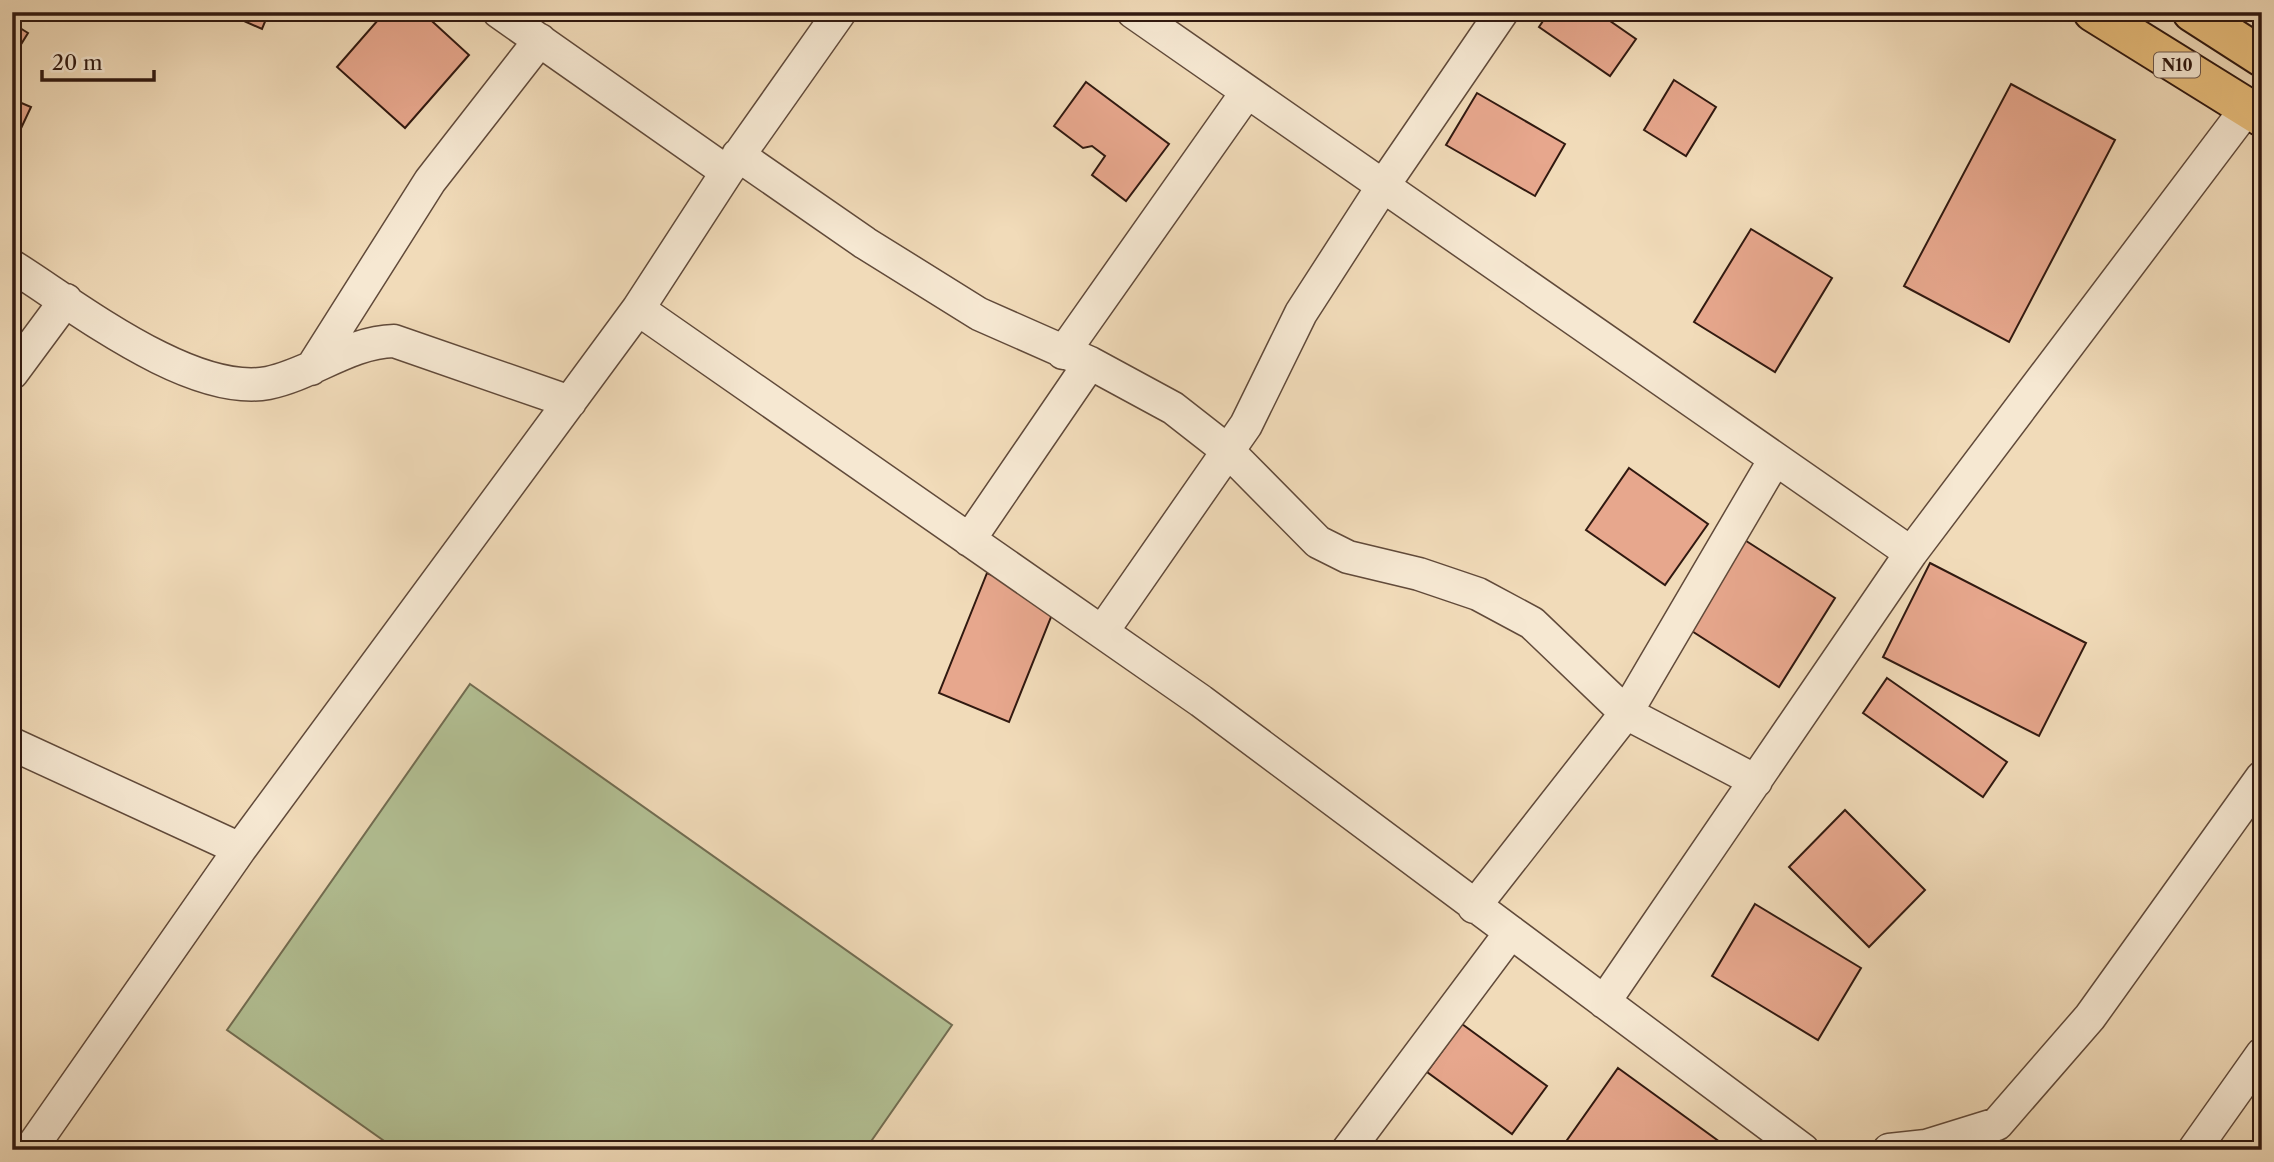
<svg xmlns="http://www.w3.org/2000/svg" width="2274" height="1162" font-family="'Libre Caslon Text',serif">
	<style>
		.green { fill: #b3c195; stroke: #726d52; stroke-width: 2 }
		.building { fill: #e7a78d; stroke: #311910; stroke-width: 2 }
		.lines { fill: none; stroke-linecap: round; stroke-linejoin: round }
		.street-casing { stroke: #614a3a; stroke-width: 35 }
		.highway-casing { stroke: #311910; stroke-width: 42 }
		.street { stroke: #f6e8d2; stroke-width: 32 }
		.highway { stroke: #e8be7c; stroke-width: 38 }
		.labels { text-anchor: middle; stroke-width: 7; stroke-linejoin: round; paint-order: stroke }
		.shield { fill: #f6e8d2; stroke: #6c574a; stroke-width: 2 }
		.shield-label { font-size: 16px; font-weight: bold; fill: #311910 }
	</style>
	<rect width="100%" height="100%" fill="#f1dbb9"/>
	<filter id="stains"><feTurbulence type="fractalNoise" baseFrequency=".00286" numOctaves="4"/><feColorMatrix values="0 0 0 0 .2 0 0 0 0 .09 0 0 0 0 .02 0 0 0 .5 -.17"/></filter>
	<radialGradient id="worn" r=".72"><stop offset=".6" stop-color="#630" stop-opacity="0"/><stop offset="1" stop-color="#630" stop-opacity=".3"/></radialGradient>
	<!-- green -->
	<path class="green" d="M470,684L952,1025L865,1150H397L227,1030Z"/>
	<!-- building -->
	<path class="building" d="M224,12H269L262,29Z
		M385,12H422L469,55L405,128L337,67Z
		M1549,12H1597L1636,39L1610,76L1539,27Z
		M12,23L28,33L12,59Z
		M1674,80L1716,107L1686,156L1644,130Z
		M1086,82L1169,144L1126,201L1092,175L1105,156L1092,146L1083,148L1054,126Z
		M2011,84L2115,140L2009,342L1904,286Z
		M1477,93L1565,144L1535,196L1446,145Z
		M12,99L31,107L16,139L12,138Z
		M1751,229L1832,278L1775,372L1694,322Z
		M1629,468L1708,524L1665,585L1586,530Z
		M1740,537L1835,598L1779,687L1684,626Z
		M1930,563L2086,643L2039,736L1883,657Z
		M987,573L1057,602L1009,722L939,693Z
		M1887,678L2007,762L1983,797L1863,713Z
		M1845,810L1925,890L1869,947L1789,867Z
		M1755,904L1861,968L1818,1040L1712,976Z
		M1462,1024L1547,1086L1512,1134L1427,1072Z
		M1618,1068L1731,1150H1560Z"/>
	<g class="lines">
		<defs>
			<path id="street" d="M499,12L727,172
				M1133,12L1911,553
				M738,155L865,243L979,314L1090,363L1173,408L1228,451L1318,542L1348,557L1419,574L1478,594L1532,623L1626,713L1756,781
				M12,266C77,307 191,397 268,383C312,374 349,342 394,341L570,402
				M638,309L1201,701L1803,1150
				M1063,353L1247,92
				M311,369L430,181L540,40
				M12,373L66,300
				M969,540L1090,363
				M1102,632L1246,425L1301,313L1383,186L1502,12
				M12,744L240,849
				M1474,907L1626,713L1775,459
				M1604,1002L1911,553L2247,108
				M30,1150L240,849L638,309L727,172L840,12
				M1348,1150L1511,932
				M1889,1150L1926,1146L1997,1124L2090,1017L2262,777
				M2194,1150L2262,1054"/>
			<path id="highway" d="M2093,12L2262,117
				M2192,12L2262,57"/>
		</defs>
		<!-- street casing -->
		<use href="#street" class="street-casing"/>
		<!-- highway casing -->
		<use href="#highway" class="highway-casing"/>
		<!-- street -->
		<use href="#street" class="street"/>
		<!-- highway -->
		<use href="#highway" class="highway"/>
	</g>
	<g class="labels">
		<!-- shield labels -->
		<rect class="shield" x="2154" y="52.5" width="46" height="25" rx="5"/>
		<g class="shield-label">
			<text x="2177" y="71">N10</text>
		</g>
	</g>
	<!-- margin -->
	<rect width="2274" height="1162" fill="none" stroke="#f1dbb9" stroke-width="42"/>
	<rect x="14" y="14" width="2246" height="1134" fill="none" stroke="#311910" stroke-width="3.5"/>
	<rect x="21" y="21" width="2232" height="1120" fill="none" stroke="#311910" stroke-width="2"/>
	<!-- scale -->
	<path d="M42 70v10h112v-10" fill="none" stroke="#311910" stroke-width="3.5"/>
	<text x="52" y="70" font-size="21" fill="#311910" stroke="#f6e8d2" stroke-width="5" paint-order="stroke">20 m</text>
	<rect width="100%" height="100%" filter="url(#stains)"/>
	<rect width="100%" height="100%" fill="url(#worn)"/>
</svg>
